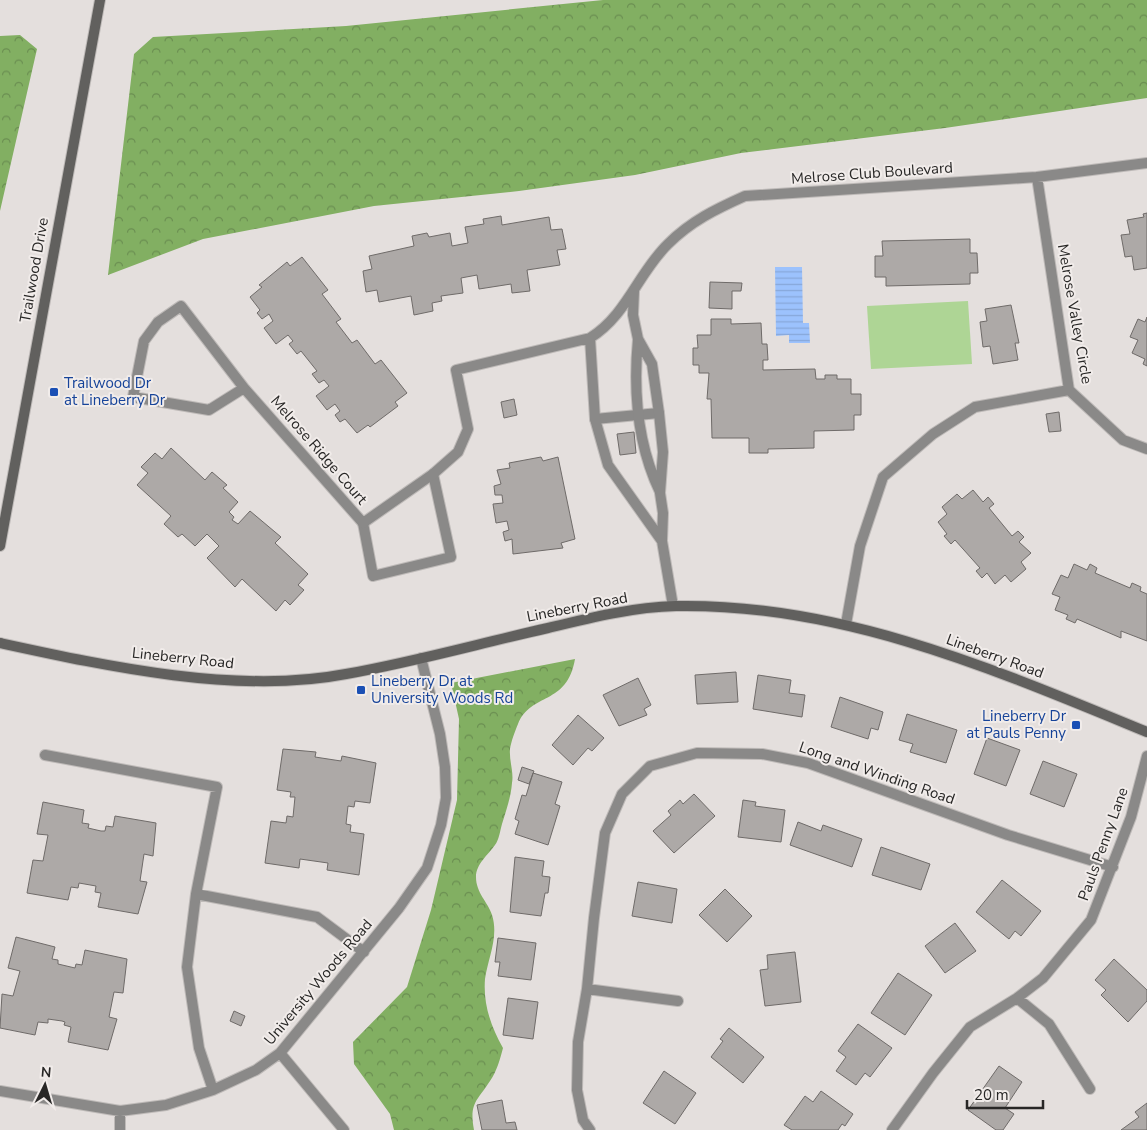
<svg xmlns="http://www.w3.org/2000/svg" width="1147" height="1130" font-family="'Nunito Sans',sans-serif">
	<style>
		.forest { fill: url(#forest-crowns) }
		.pitch { fill: #aed595 }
		.water { fill: url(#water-rules) }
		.building { fill: #ada9a7; stroke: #6f6b69 }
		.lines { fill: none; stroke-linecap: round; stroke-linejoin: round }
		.lane-casing { stroke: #bebab8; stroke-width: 12 }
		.street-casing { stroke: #bebab8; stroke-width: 12 }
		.secondary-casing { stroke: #bebab8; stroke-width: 12 }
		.lane { stroke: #8a8988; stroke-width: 10 }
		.street { stroke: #8a8988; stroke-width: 10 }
		.secondary { stroke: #61605e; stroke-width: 10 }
		.transit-dot { fill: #1a4fb4; stroke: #f1ecea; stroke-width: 2 }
		.labels { text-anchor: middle; stroke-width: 4; stroke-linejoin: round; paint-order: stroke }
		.street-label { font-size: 15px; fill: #282726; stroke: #f1ecea }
		.transit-label { font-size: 15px; fill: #164399; stroke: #f1ecea; text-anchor: start }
	</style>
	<defs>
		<pattern id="forest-crowns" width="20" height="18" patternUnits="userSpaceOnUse" patternTransform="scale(1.25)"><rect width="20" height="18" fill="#82af62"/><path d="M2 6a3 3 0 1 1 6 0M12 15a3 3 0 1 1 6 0" fill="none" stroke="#6a8e51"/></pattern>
		<pattern id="water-rules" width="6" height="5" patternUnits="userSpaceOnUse" patternTransform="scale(1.25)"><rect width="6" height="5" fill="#9cc2fd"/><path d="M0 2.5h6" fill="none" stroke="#86a7d9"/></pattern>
	</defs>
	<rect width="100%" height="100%" fill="#e4dfdd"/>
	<!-- forest -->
	<path class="forest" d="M603,0H1147V98L945,128L741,153L635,175L519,191L374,206L203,239L108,275L134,54L153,37L346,26Z
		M20,35L37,49L0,211V36Z
		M575,659C567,706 531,692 518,724C515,731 511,742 510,749C509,761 514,772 512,783C511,797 506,811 502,824C500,831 499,840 495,845C488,855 476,864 476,877C476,893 488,902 492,915C499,937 488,958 485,979C483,1004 491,1027 503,1048C500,1059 497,1071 490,1081C477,1101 469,1103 474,1130H394L390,1114L354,1064L353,1042L407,987L431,910L457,800L459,719L451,683Z"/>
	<!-- pitch -->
	<path class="pitch" d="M968,301L972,364L871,369L867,306Z"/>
	<!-- water -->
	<path class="water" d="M775,267H802L803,323H809L810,343H789V335L776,336Z"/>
	<!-- building -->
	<path class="building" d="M1147,213V268L1134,270L1132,256L1125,257L1121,235L1130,234L1127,220L1144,217L1143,214Z
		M501,216L502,225L549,217L551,230L562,229L566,249L557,250L560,265L527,270L530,291L512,293L511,284L479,289L477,275L461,278L463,293L441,296L442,301L432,303L433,311L414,315L411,296L379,302L377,290L366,292L363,271L372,269L369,256L414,246L412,236L427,233L429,237L450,233L452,246L468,243L465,227L484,224L483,219Z
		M970,239V253H977L978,273H970V284L886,286V277H875V256H883L882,241Z
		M302,257L328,290L322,294L341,319L336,322L352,343L357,340L375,364L381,360L407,393L395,402L398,406L370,427L368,425L357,433L345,419L340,422L335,415L340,411L335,404L327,410L316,396L329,386L324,380L319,383L312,374L317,371L301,351L297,354L289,344L293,341L288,335L276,344L264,328L273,321L269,314L262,319L257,313L260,310L250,297L262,287L259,285L287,262L290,266Z
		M710,282L742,283L741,291H732V309L709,308Z
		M1011,305L1019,343H1015L1018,360L993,364L990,346L983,347L980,322L987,321L985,309Z
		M1147,317V366L1143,364L1145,359L1132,353L1138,340L1130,337L1138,319L1145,322Z
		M711,319H731V324L761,323L762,344H767L768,360H763V370L815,369L816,379H825V375H837V379H851V394H861V415H854V430L814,431V448L768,449V453H749V438H712L711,399H707L709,373H699V365H693V348H698L697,335H711Z
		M514,399L517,415L504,418L501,402Z
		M1059,412L1061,431L1049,432L1046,414Z
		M634,432L636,453L620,455L617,434Z
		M171,448L205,480L212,472L227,485L223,488L238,502L229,512L234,517L232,520L238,524L250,511L281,537L275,543L308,574L298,585L304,590L290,605L285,600L276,611L242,579L235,587L207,558L219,546L207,534L195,546L182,534L178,537L164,524L171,516L137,485L148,473L141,467L155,453L162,459Z
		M541,457L543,461L558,457L575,539L561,543L563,548L513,554L512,539L505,541L503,532L509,530L507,521L496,523L493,504L503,503L502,495H495L494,486L501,484L497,470L510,468L509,463Z
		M973,490L983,502L988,497L994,504L989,508L1012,536L1018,531L1024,537L1019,542L1031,553L1021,562L1026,569L1011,582L1005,575L995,584L987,573L982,578L976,571L980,568L955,540L951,544L944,536L947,534L938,522L947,514L942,507L957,494L962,499Z
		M1074,564L1087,570L1090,564L1097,568L1095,573L1130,588L1132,583L1141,587L1140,591L1147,594V641L1121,631V638L1077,619L1075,623L1066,619L1068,615L1055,610L1060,597L1052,594L1061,575L1068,578Z
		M736,672L738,702L697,704L695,675Z
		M758,675L791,680L789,693L805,695L802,717L753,709Z
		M638,678L651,705L644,709L647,715L619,726L603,695Z
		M840,697L883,712L878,730L871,728L868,739L831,727Z
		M907,714L957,730L946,763L910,752L913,744L899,740Z
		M578,715L604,738L592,751L588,748L573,765L552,745Z
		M987,738L1020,750L1006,786L974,774Z
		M283,749L316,752L315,757L341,761L342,756L376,763L370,803L355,801L354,807L348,806L346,824L351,825L350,832L364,834L359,875L327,870L328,863L300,859L299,868L265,863L271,821L286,823L287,816L293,817L295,797H290L291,792L277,790Z
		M1043,761L1077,774L1064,807L1030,794Z
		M522,767L534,771L529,784L518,780Z
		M533,773L562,782L555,804L560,806L548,845L515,834L519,821L515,819L522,795L526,796Z
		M694,794L715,816L674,853L653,831L671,815L668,811L680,800L683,804Z
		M743,800L756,802L755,806L785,810L781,842L738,837Z
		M43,802L84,810L82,823L89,824L88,828L101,831H105L106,826L113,827L115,816L156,823L153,856L144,854L140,881L147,882L138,914L98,907L101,893L95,892L96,886L79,883L78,888L71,887L68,900L27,893L33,860L43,861L48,835L37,834Z
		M798,822L821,831L823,825L862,839L852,867L790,845Z
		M881,847L930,864L921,890L872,875Z
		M515,857L544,861L542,876L550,877L548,893H545L541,916L510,912Z
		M1002,880L1041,911L1021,936L1015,931L1009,939L976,912Z
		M638,882L677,889L672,923L632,916Z
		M725,889L752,916L727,942L699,915Z
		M955,923L976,951L945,973L925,946Z
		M16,937L55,947L52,959L58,960V964L75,968L76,964L82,965L85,950L127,959L123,993L114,992L109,1017L117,1019L108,1050L68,1042L71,1027L64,1025L65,1022L62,1021L48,1019V1023L38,1022L35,1035L0,1028L2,994L13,996L20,971L8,968Z
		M498,938L536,943L531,980L498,976L500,962H495Z
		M795,952L801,1002L765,1006L760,970L768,969L767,955Z
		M1114,959L1147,990V1001L1128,1022L1101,995L1106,990L1095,980Z
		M898,973L932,995L905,1035L871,1013Z
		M508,998L538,1002L533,1039L503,1035Z
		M234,1011L245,1016L241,1026L230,1021Z
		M858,1024L892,1048L870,1077L865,1073L856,1085L836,1071L846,1057L838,1051Z
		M729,1028L764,1057L743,1083L711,1057L723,1041L720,1039Z
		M999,1066L1022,1082L1005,1108L1014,1114L1003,1130H996L968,1110Z
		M664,1071L696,1093L675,1124L643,1103Z
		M821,1091L853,1114L845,1126L842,1124L838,1130H792L784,1125L805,1096L813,1102Z
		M502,1100L506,1123L515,1122L517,1130H482L477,1105Z
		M1147,1103V1130H1121L1139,1117L1135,1112Z"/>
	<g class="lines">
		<defs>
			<path id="lane" d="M595,419L659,413
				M363,523L373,576L451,557L433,474"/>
			<path id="street" d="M1037,177L1069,390L1123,440L1147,449
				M634,291L633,315L638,339L652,364L659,413L663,452L660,493L663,513L662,541L673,606
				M590,338L595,419L608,465L662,541
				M638,339C633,392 637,444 660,492
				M244,388L209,410L133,397L144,341L158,322L181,306L244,388L363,523L433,474L458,452L468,429L456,370L590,338C627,315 638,273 668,244C691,221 716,209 745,196L1037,177L1147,163
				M846,624L860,546L883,477L933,434L975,407L1069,390
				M45,755L217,787L196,894L187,967L199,1048L213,1090
				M196,894L317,917L364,952
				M587,989L678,1001
				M1017,998L1049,1024L1090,1089
				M280,1053L344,1130
				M0,1091L120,1111L166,1105L213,1090L256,1070L280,1053L399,908L427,868L441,825L446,798L445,767L440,734L421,658
				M120,1130V1111
				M590,1130L583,1120L577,1090L578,1042L587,989L594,918L605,833L622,794L650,766L697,753L762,754L808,763L1008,835L1113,867
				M892,1130L933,1073L970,1027L1017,998L1043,978L1091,920L1131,817L1147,756"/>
			<path id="secondary" d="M0,546L100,0
				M0,643C106,666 238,695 346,674C414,662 481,643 548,628C589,618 633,607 676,606C842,603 996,670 1147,732"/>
		</defs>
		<!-- lane casing -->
		<use href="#lane" class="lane-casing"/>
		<!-- street casing -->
		<use href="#street" class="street-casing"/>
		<!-- secondary casing -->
		<use href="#secondary" class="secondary-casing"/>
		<!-- lane -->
		<use href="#lane" class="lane"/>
		<!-- street -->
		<use href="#street" class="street"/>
		<!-- secondary -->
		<use href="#secondary" class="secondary"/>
	</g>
	<!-- markers -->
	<g class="transit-dot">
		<rect x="49" y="387" width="10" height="10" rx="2.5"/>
		<rect x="356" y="685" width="10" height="10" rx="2.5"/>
		<rect x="1071" y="720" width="10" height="10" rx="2.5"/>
	</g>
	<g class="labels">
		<!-- street labels -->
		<g class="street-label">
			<text transform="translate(872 173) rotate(-4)" y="5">Melrose Club Boulevard</text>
			<text transform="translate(34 270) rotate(-80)" y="5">Trailwood Drive</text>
			<text transform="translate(1075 314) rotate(80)" y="5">Melrose Valley Circle</text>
			<text transform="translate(319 450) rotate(49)" y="5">Melrose Ridge Court</text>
			<text transform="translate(577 607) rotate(-11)" y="5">Lineberry Road</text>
			<text transform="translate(995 656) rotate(20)" y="5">Lineberry Road</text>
			<text transform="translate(183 658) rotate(6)" y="5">Lineberry Road</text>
			<text transform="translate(877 773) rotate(19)" y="5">Long and Winding Road</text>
			<text transform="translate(1103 844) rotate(-70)" y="5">Pauls Penny Lane</text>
			<text transform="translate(318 982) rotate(-50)" y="5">University Woods Road</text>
		</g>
		<!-- transit labels -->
		<g class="transit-label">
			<text x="64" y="388">Trailwood Dr<tspan x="64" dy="17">at Lineberry Dr</tspan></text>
			<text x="371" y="686">Lineberry Dr at<tspan x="371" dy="17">University Woods Rd</tspan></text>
			<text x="1066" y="721" text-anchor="end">Lineberry Dr<tspan x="1066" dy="17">at Pauls Penny</tspan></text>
		</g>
	</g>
	<!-- north arrow -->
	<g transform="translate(45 1085) rotate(5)" stroke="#f1ecea" stroke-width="4" paint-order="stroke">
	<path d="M0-4L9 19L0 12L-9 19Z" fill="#282726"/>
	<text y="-8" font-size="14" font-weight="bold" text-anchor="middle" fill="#282726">N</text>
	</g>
	<!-- scale -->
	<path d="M967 1100v8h76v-8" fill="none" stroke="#282726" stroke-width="2.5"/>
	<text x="974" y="1100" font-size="15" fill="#282726" stroke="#f1ecea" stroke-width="4" paint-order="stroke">20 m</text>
</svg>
